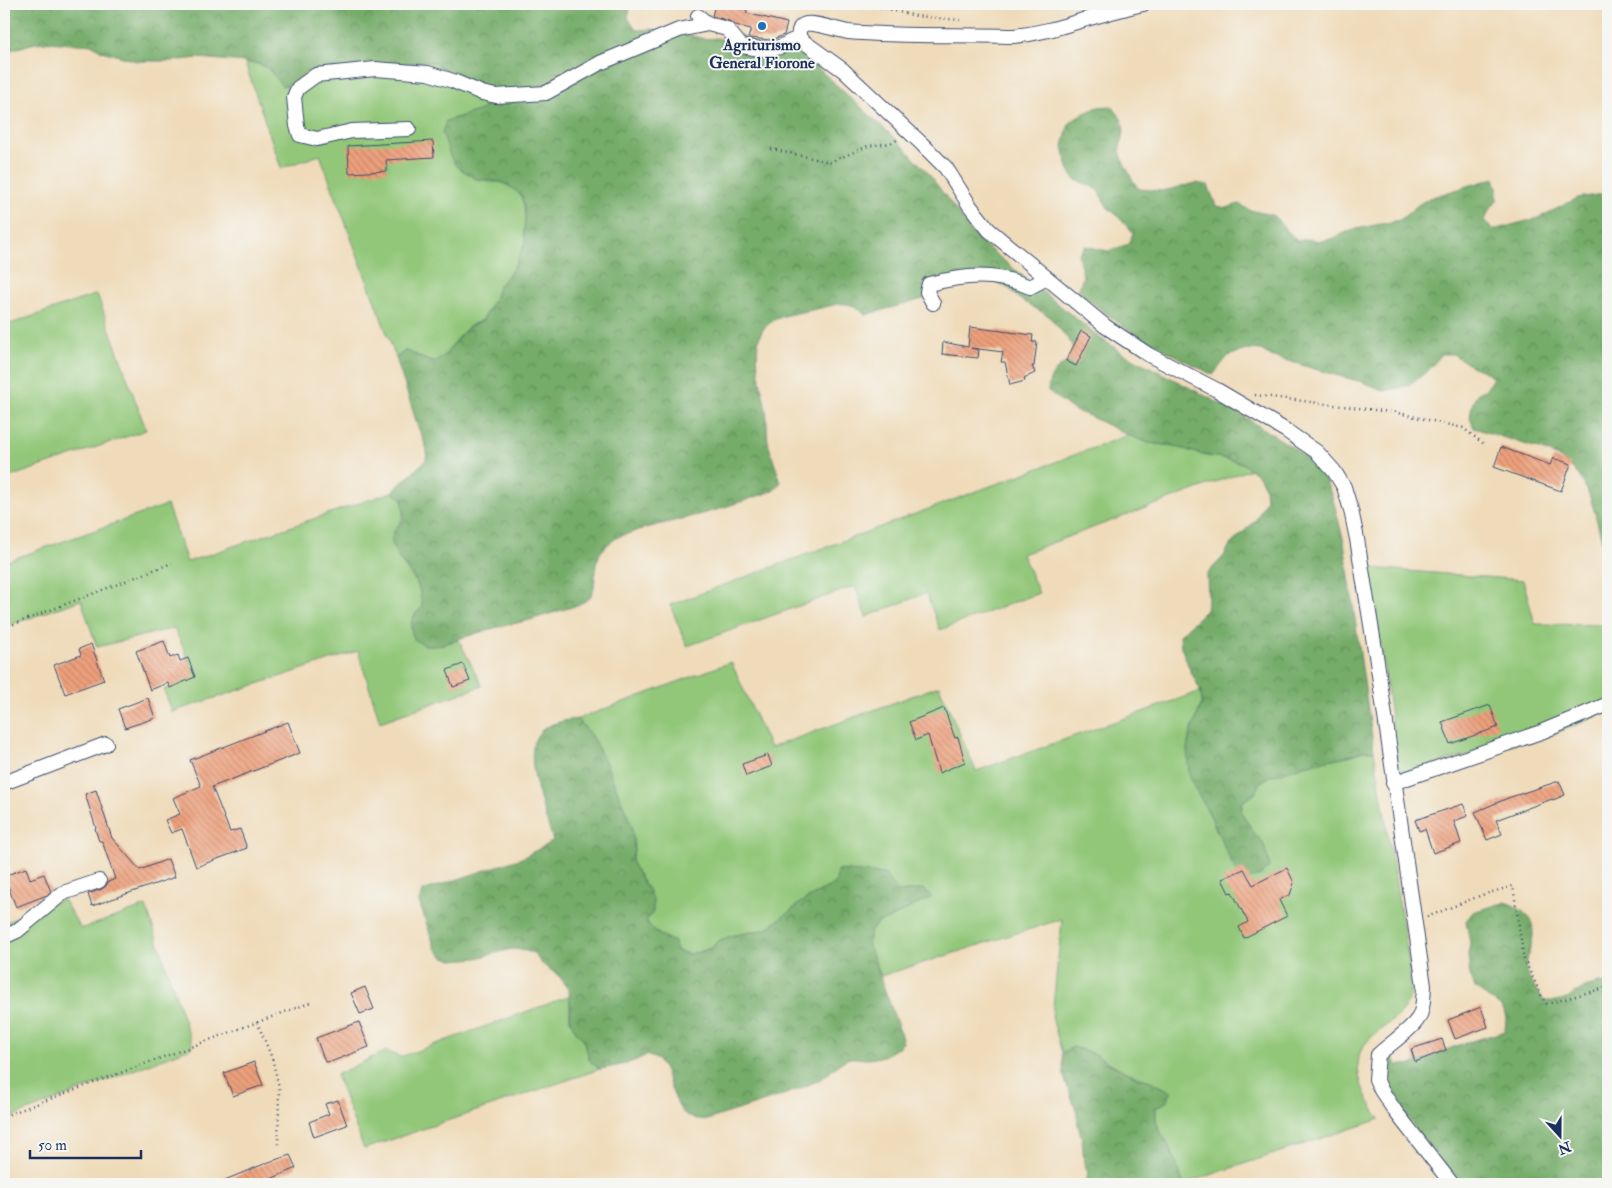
<svg xmlns="http://www.w3.org/2000/svg" width="1612" height="1188" font-family="'IM FELL Double Pica',serif">
	<style>
		.grass { fill: #92c779; stroke: #567b6c }
		.forest { fill: url(#forest-crowns); stroke: #486e64 }
		.building { fill: url(#building-back-hatch) }
		.lines { fill: none; stroke-linecap: round; stroke-linejoin: round }
		.minor-casing { stroke: #3b496c; stroke-width: 16 }
		.path { stroke: #3b496c; stroke-width: 2.5; stroke-dasharray: 1 4; stroke-linecap: butt }
		.minor { stroke: #fff; stroke-width: 14 }
		.poi-dot { fill: #1f6fb2; stroke: #f6f6f2; stroke-width: 2 }
		.labels { text-anchor: middle; stroke-width: 4; stroke-linejoin: round; paint-order: stroke }
		.poi-label { font-size: 16px; font-weight: bold; fill: #1b2f5e; stroke: #f6f6f2 }
	</style>
	<defs>
		<pattern id="forest-crowns" width="20" height="18" patternUnits="userSpaceOnUse" patternTransform="scale(1.25)"><rect width="20" height="18" fill="#75ac69"/><path d="M2 6a3 3 0 1 1 6 0M12 15a3 3 0 1 1 6 0" fill="none" stroke="#5f8c5a"/></pattern>
		<pattern id="building-back-hatch" width="6" height="6" patternUnits="userSpaceOnUse" patternTransform="scale(1.25)"><rect width="6" height="6" fill="#eea07b"/><path d="M-1 5l2 2M0 0l6 6M5-1l2 2" fill="none" stroke="#c08368"/></pattern>
	</defs>
	<rect width="100%" height="100%" fill="#f6f6f2"/>
	<filter id="ink" filterUnits="userSpaceOnUse"><feTurbulence type="fractalNoise" baseFrequency=".02" numOctaves="2"/><feDisplacementMap in="SourceGraphic" scale="10" xChannelSelector="R" yChannelSelector="G"/><feConvolveMatrix kernelMatrix="1 2 1 2 8 2 1 2 1" color-interpolation-filters="sRGB"/></filter>
	<filter id="wash" filterUnits="userSpaceOnUse"><feTurbulence type="fractalNoise" baseFrequency=".0096" numOctaves="4" result="noise"/><feDisplacementMap in="SourceGraphic" scale="20" xChannelSelector="R" yChannelSelector="G"/><feGaussianBlur stdDeviation="1.12" result="paint"/><feColorMatrix in="noise" values="0 0 0 0 0 0 0 0 0 0 0 0 0 0 0 0 0 1.4 0 .05"/><feComposite in="paint" operator="in"/></filter>
	<g filter="url(#wash)">
		<rect width="100%" height="100%" fill="#efdbba"/>
		<!-- grass -->
		<path class="grass" d="M424,61L435,63L490,102L481,110L446,121L488,182H501L512,188L521,195L524,206L525,218L524,232L525,244L513,269L498,287L494,300L482,320L470,326L461,334L446,354L436,362C423,361 418,354 405,351L396,358L320,155L281,168L245,63C258,63 266,65 275,76Z
			M97,294L146,430L4,479V326Z
			M1128,435L1149,443L1174,446L1207,456L1219,457L1242,463L1251,469L1022,554L1039,593L940,630L926,593L866,617L855,586L687,646L670,605Z
			M392,492L402,498C405,512 404,519 394,530L402,563L417,583L421,594L422,607C410,619 409,623 414,639L435,646L459,640L482,686L380,722L358,651L172,712L164,690L195,673L174,628L97,647L81,600L4,627V562L167,505L187,562Z
			M1370,568L1523,580L1535,624L1608,625V712L1554,734L1399,773Z
			M731,662L770,748L939,686L976,771L1201,691L1202,703L1189,737L1187,750L1216,830L1263,842L1255,834L1241,813L1243,801L1255,794L1259,783L1269,777L1304,765L1352,755L1363,751H1374L1409,962C1409,975 1413,992 1407,1004C1398,1021 1377,1029 1365,1044C1348,1066 1366,1100 1380,1119L1183,1184C1180,1174 1177,1163 1172,1153C1165,1135 1154,1130 1156,1108L1166,1102L1151,1081C1130,1076 1114,1065 1096,1055C1089,1051 1080,1049 1073,1047L1062,1053L1052,1017L1062,919L881,976L868,943L870,932L877,923L889,919L923,889L899,892L836,883L803,901L767,929L731,936L720,940L711,948L699,952L688,954L677,951L673,941C660,936 653,932 646,920L653,912L649,890L642,882L631,861L634,850C620,806 609,755 578,719Z
			M63,899L81,929L146,906L193,1047L4,1120V941L16,936L4,923Z
			M570,996V1019L575,1030L583,1039L590,1061L600,1069L364,1149L336,1075L386,1051L400,1057Z"/>
		<!-- forest -->
		<path class="forest" d="M4,4H631L628,18L637,30L652,29L665,33L678,32L704,39L717,38L745,45L792,48L810,61L899,142L929,174L971,231L983,244L1099,337L1121,352L1240,414L1289,445L1314,464L1323,476L1332,496L1344,542L1374,751H1363L1352,755L1304,765L1269,777L1259,783L1255,794L1243,801L1241,812L1255,834L1263,842L1270,866L1261,875L1250,879L1239,874L1232,864L1212,819L1193,785L1189,774L1187,750L1189,737L1202,703L1201,691L1190,670L1181,647L1180,635L1206,610L1208,599L1207,574L1224,556L1230,545L1256,520L1266,500L1265,488L1260,477L1242,463L1219,457L1207,456L1174,446L1149,443L1128,435L1087,415L1075,411L1048,391C1050,370 1059,369 1073,356L1072,344L1049,316L1018,298L1010,289L990,279L944,286L923,299L865,315C849,297 837,305 816,309C801,313 777,314 766,326C748,344 763,390 766,411C768,423 766,434 769,446C772,458 777,470 781,482L773,491L713,511L642,529L618,537L608,544L600,553L596,564L594,588L590,598L578,605L530,620L494,628L435,646L424,645L414,639C409,624 410,619 422,607C421,598 420,589 416,581C409,568 393,556 392,541C392,531 398,528 402,521C406,513 403,505 402,498L392,492L426,460L427,449L418,427L396,358L405,351C418,354 423,361 436,362L446,354L461,334L470,326L483,320L494,300L498,287L513,269L525,244L524,232L525,218L524,206L521,195L512,188L501,182L476,179L456,166L450,156L442,132L446,121L481,110L490,102L489,88L455,76L435,63L424,61L282,86L268,67L257,63L198,58L172,61H137L102,51L93,45L47,42L35,43L4,52Z
			M1111,106C1120,115 1126,124 1123,138C1122,142 1119,146 1120,149C1121,161 1132,180 1139,189L1163,191L1196,183L1208,185L1216,206L1227,208L1239,204L1249,210L1273,215L1297,241L1308,239L1320,241L1331,239L1351,230L1400,220L1418,205L1429,198L1494,178L1497,188V201L1489,210L1485,221L1493,230L1538,218L1578,198L1608,193V559C1602,549 1602,540 1599,529C1589,490 1583,466 1543,450L1474,428L1470,418L1472,405L1477,394L1486,389L1493,378L1484,371L1473,367L1453,354H1442L1427,372L1407,386L1385,391L1363,382L1339,376L1271,356L1261,350L1249,349L1228,356L1213,375L1132,333L1078,292L1083,276L1078,254L1085,246L1108,251L1129,244L1133,233L1117,215L1108,208L1097,189L1074,179L1068,168L1063,146L1069,124L1078,116L1098,107Z
			M578,719L592,737L605,761L632,826L634,850L631,861L653,900V912L646,921C653,932 660,936 673,941L677,951L688,954L699,952L711,948L720,940L731,936L767,929L803,901L836,883L837,870L884,874L899,892L923,889L932,897L889,919L877,923L870,932L868,943L900,1032L903,1043C893,1053 880,1059 865,1059C861,1059 855,1057 850,1058C838,1061 830,1075 819,1080C784,1097 744,1107 707,1120C700,1119 691,1119 685,1114C675,1108 669,1074 659,1062C657,1058 650,1057 646,1055C631,1064 617,1066 600,1069L590,1061L583,1039L575,1030L570,1019V996L566,985L559,976L541,963L534,953L522,950L511,949L477,958L453,960L442,956L435,948L419,902L422,891L522,858L553,841C547,818 522,757 537,736C545,723 565,720 578,719Z
			M1506,902C1520,908 1535,917 1533,935C1532,947 1525,958 1527,970C1528,982 1538,991 1544,1001H1562L1585,987L1598,983L1608,984V1184H1457L1390,1095L1383,1076V1057L1389,1053L1397,1065C1416,1066 1425,1059 1441,1052C1461,1043 1484,1038 1505,1031L1506,1018L1503,1008L1475,988L1470,978L1468,955L1470,943L1466,921L1473,912Z
			M1073,1047L1095,1054L1106,1062L1139,1078L1151,1081L1172,1092L1166,1102L1156,1108C1154,1130 1165,1135 1172,1153C1177,1163 1180,1174 1183,1184H1086L1088,1173L1084,1162L1082,1138L1078,1126L1077,1113L1064,1077L1062,1053Z"/>
		<g id="blocks">
			<!-- building -->
			<path class="building" d="M715,4H748L746,13L787,23L784,35L771,40L748,38L751,29L735,25L729,21L712,16Z
				M433,141L434,157L386,160L387,171L349,173L348,146Z
				M970,327L1033,335L1032,342H1037L1034,366H1032L1035,373L1024,378L1025,381L1010,385L1005,362H1001L1003,352L971,348L979,350L978,358L942,354L943,342L968,347Z
				M1081,331L1091,336L1076,366L1066,361Z
				M1501,447L1550,465L1553,458L1571,464L1561,491L1494,467Z
				M164,641L170,658L178,655L180,661L188,658L195,677L170,688L168,683L150,690L136,651Z
				M91,644L104,680L65,694L54,665L81,655L79,649Z
				M463,664L470,681L453,687L447,670Z
				M148,698L155,718L125,728L118,709Z
				M1490,705L1498,727L1450,744L1442,722Z
				M944,708L955,738L958,737L965,762L939,773L928,735L916,740L909,722Z
				M288,722L300,753L212,787L230,832L240,829L247,848L196,867L182,829L171,833L165,820L180,814L173,798L201,786L190,760Z
				M768,755L772,766L746,776L742,764Z
				M1559,781L1565,795L1553,800L1552,799L1496,820L1502,834L1487,840L1475,812L1508,798Z
				M96,790L112,838L140,870L168,859L175,877L92,906L88,894L102,889L106,886L108,882L115,879L102,841H99L95,829L96,828L85,794Z
				M1463,804L1468,816L1454,821L1461,843L1433,853L1425,829L1419,831L1415,820Z
				M26,868L30,879L44,874L51,892L47,895L16,907L4,876Z
				M1287,868L1294,883L1290,895L1279,900L1287,916L1244,938L1239,927L1248,922L1232,892L1229,893L1222,879L1244,869L1253,885Z
				M365,987L374,1009L360,1014L351,993Z
				M1481,1007L1488,1027L1455,1039L1448,1020Z
				M359,1022L369,1047L333,1061L325,1062L316,1038Z
				M1442,1039L1446,1050L1415,1062L1411,1049Z
				M254,1062L263,1085L233,1096L224,1073Z
				M338,1100L347,1125L314,1137L309,1122L329,1114L325,1104Z
				M290,1155L296,1168L259,1184H215L269,1162Z"/>
		</g>
	</g>
	<g filter="url(#ink)">
		<use href="#blocks" fill-opacity="0" stroke="#3b496c" stroke-width="1"/>
		<g class="lines">
			<defs>
				<path id="minor" d="M1143,4C1126,8 1108,13 1090,18C1063,26 1043,33 1014,36C959,34 903,37 848,32C838,30 814,22 806,24C798,26 798,33 800,39L843,70L922,144L946,168L970,206L989,230L1105,326L1149,355L1217,390L1285,430L1317,452L1334,471L1344,487L1351,510L1357,539L1378,668L1424,986C1423,996 1424,1008 1419,1017C1412,1030 1389,1044 1378,1055L1376,1079L1381,1090L1395,1111L1452,1184
					M698,16L708,24L727,29L741,46C755,48 768,52 782,46C790,43 789,40 800,39
					M409,129L352,131L317,139L300,135L297,126L294,97L298,88L316,75L375,69L428,73L453,81L482,93L496,96L546,93L600,63L679,30L708,24
					M933,303L927,292L929,284C965,275 995,272 1030,287L1047,278
					M4,783L106,744
					M1393,783L1541,732L1606,705
					M4,937L17,931L63,893L99,881"/>
			</defs>
			<!-- minor casing -->
			<use href="#minor" class="minor-casing"/>
			<!-- path -->
			<path class="path" d="M866,4L916,16L960,20
				M771,149L830,162L868,146L890,143L897,140
				M1255,395L1398,413L1463,428L1484,444
				M4,628L172,563
				M1427,917L1482,895L1513,886L1524,959L1543,999L1547,1004L1608,987
				M257,1022L272,1058L279,1087L278,1147
				M4,1116L312,1002"/>
			<!-- minor -->
			<use href="#minor" class="minor"/>
		</g>
	</g>
	<!-- markers -->
	<circle class="poi-dot" cx="762" cy="26" r="5"/>
	<g class="labels">
		<!-- poi labels -->
		<g class="poi-label">
			<text x="762" y="50">Agriturismo<tspan x="762" dy="18">General Fiorone</tspan></text>
		</g>
	</g>
	<!-- margin -->
	<rect width="1612" height="1188" fill="none" stroke="#f6f6f2" stroke-width="20"/>
	<!-- north arrow -->
	<g transform="translate(1560 1136) rotate(159)" stroke="#f6f6f2" stroke-width="4" paint-order="stroke">
	<path d="M0-4L9 19L0 12L-9 19Z" fill="#1b2f5e"/>
	<text y="-8" font-size="14" font-weight="bold" text-anchor="middle" fill="#1b2f5e">N</text>
	</g>
	<!-- scale -->
	<path d="M30 1150v8h111v-8" fill="none" stroke="#1b2f5e" stroke-width="2.5"/>
	<text x="38" y="1150" font-size="15" fill="#1b2f5e" stroke="#f6f6f2" stroke-width="4" paint-order="stroke">50 m</text>
</svg>
